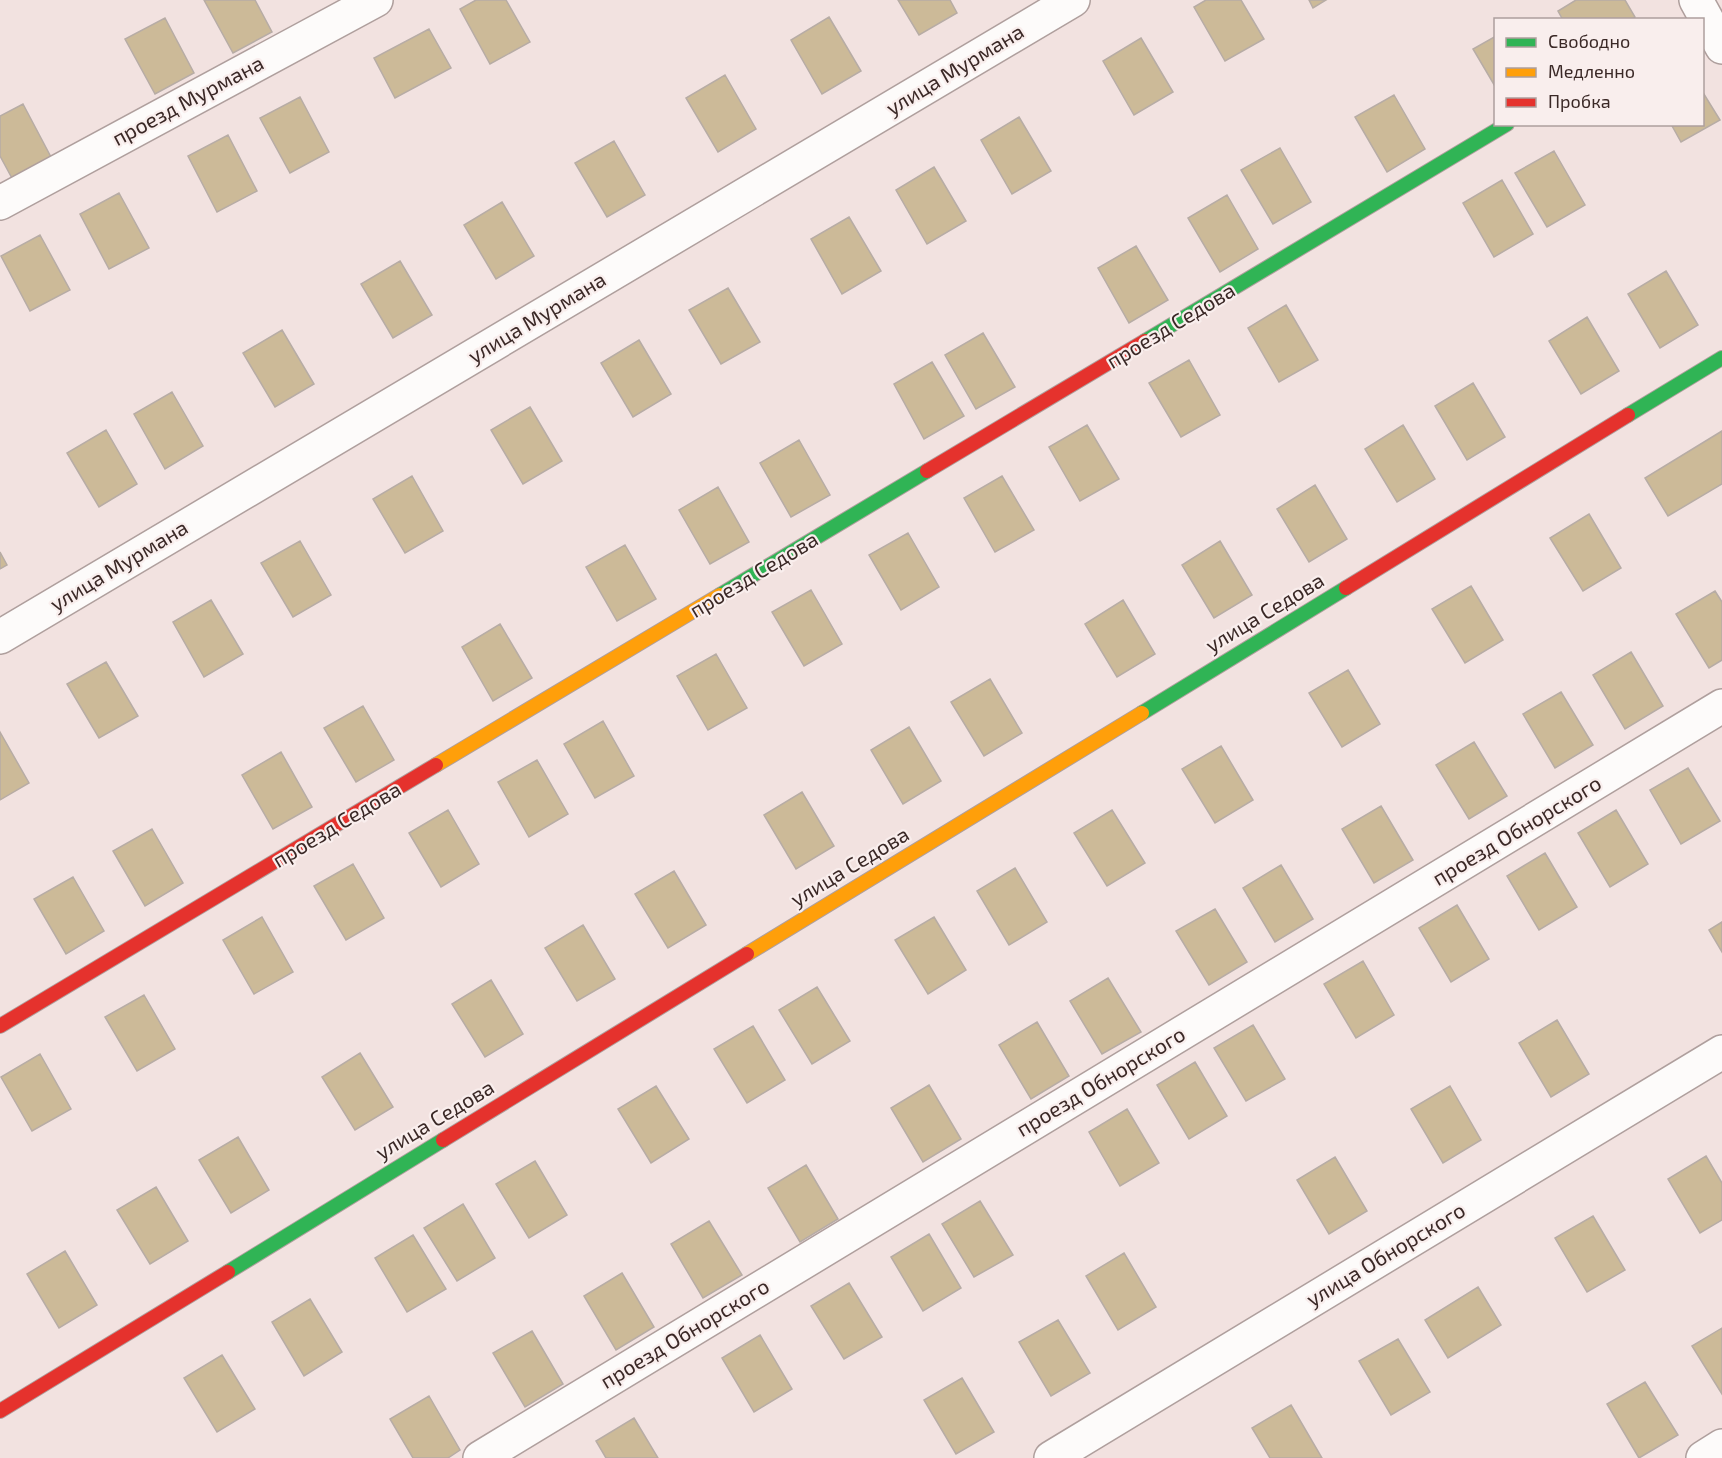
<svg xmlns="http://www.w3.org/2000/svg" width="1722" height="1458" font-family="'Exo 2',sans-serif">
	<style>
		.building { fill: #ccba98; stroke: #b7aca5; stroke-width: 1.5 }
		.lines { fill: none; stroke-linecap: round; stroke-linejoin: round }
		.street-casing { stroke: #af9f9d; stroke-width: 36 }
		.fast-casing { stroke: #af9f9d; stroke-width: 16 }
		.slow-casing { stroke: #af9f9d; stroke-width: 16 }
		.jam-casing { stroke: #af9f9d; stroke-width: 16 }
		.street { stroke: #fdfbfa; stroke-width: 33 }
		.fast { stroke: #30b455; stroke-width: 14 }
		.slow { stroke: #ff9f0a; stroke-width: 14 }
		.jam { stroke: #e5322d; stroke-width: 14 }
		.labels { text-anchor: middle; stroke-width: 4.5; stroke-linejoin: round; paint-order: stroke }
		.street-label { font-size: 21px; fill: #3a2826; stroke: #f9eeed }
	</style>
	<rect width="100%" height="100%" fill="#f2e2e0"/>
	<!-- building -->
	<path class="building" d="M204,0H255L272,32L233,53Z
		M476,0H506L530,42L490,64L460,9Z
		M898,0H950L957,13L919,35Z
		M1206,0H1241L1264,39L1225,61L1194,7Z
		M1309,0H1326L1313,8Z
		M1576,0H1625L1635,17L1631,20H1563L1558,11Z
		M829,17L861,71L822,94L791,40Z
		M165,18L194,73L155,94L125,39Z
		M429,29L451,68L395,98L374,58Z
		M1496,36V88L1473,49Z
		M1141,38L1173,92L1134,115L1103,61Z
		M725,75L756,129L718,152L686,98Z
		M1702,91L1720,120L1681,142L1671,124H1702Z
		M1394,95L1425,149L1387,172L1355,117Z
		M300,97L329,152L290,173L260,118Z
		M23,104L52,159L13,180L0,156V116Z
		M1019,117L1051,171L1012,194L981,140Z
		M228,135L257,191L217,212L188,156Z
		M614,141L645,195L607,217L575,163Z
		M1280,148L1311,202L1273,224L1241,170Z
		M1554,151L1585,205L1547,227L1515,173Z
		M934,167L966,221L927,244L896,190Z
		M1502,180L1533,234L1494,257L1463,203Z
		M119,193L149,248L109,269L80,214Z
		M1227,195L1258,249L1220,272L1188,218Z
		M502,202L534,256L496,279L464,225Z
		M849,217L881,271L842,294L811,239Z
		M40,235L70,290L30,311L1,256Z
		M1136,246L1168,300L1129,323L1098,268Z
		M400,261L432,315L393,338L361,284Z
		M1666,271L1698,325L1660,348L1628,294Z
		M728,288L760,342L721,364L689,310Z
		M1286,305L1318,360L1279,382L1248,328Z
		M1587,317L1619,371L1581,394L1549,341Z
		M282,330L314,384L275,407L243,353Z
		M983,333L1015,387L976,409L945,355Z
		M639,340L671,394L633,417L601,363Z
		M1189,360L1220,415L1181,437L1149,383Z
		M932,362L964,416L924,439L894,384Z
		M1473,383L1505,437L1467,460L1435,406Z
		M172,392L203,446L165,469L134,414Z
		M530,407L562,461L523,484L491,430Z
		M1087,425L1119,479L1080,501L1049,447Z
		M1403,425L1435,479L1397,502L1365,449Z
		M106,430L137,484L99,507L67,453Z
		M1722,431V484L1668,516L1645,478Z
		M799,440L830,495L791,517L760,463Z
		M412,476L443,531L405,553L373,499Z
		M1002,476L1034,530L995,552L964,498Z
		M1315,485L1347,539L1309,562L1277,509Z
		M718,487L749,542L710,564L679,510Z
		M1589,514L1621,568L1583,591L1550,538Z
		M908,533L939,587L901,610L869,555Z
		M300,541L331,595L293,617L261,563Z
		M1220,541L1252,595L1214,618L1182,565Z
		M625,545L656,599L617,621L586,567Z
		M0,552L7,565L0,569Z
		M1471,586L1503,640L1465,663L1432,609Z
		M811,590L842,644L804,666L772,612Z
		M1715,591L1722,602V660L1709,668L1676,614Z
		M211,600L243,654L204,677L173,622Z
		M1123,600L1155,654L1117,677L1085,624Z
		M500,624L532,678L493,701L462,647Z
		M1631,652L1663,706L1625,729L1593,675Z
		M716,654L747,708L708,730L677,676Z
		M106,662L138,716L99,738L67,684Z
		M1348,670L1380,724L1342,747L1309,693Z
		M990,679L1022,733L984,756L951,702Z
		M1561,692L1593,745L1555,768L1523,714Z
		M363,706L394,760L356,782L324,728Z
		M603,721L634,776L595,798L564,744Z
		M909,727L941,781L903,804L871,750Z
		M0,732L29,783L0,800Z
		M1474,742L1507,796L1469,819L1436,765Z
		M1221,746L1253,800L1215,823L1182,769Z
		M281,752L312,807L273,829L242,775Z
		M537,760L568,814L529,837L498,782Z
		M1688,768L1720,821L1681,844L1650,790Z
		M802,792L834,846L796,869L764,815Z
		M1381,806L1413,860L1374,883L1342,829Z
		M448,810L479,864L441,887L409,833Z
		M1112,810L1145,863L1107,886L1074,833Z
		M1616,810L1648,864L1610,887L1578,833Z
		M152,829L183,883L145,906L113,851Z
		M1545,853L1577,907L1539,930L1507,876Z
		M353,864L384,918L346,940L314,886Z
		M1281,865L1313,919L1275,942L1243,888Z
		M1015,868L1047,922L1009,945L977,891Z
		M674,871L706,925L668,948L635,894Z
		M73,877L104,931L66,954L34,899Z
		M1457,905L1489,959L1451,982L1419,928Z
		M1215,909L1247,962L1209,985L1176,931Z
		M262,917L293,972L254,994L223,940Z
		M934,917L966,970L928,994L895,940Z
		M1722,922V952L1709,930Z
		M583,925L615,979L577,1001L545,948Z
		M1363,961L1394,1015L1356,1038L1324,984Z
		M1108,978L1141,1032L1102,1054L1070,1001Z
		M491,980L523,1034L485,1057L452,1004Z
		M817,987L850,1041L812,1064L779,1010Z
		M144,995L175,1049L137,1071L105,1017Z
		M1557,1020L1589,1074L1551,1097L1519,1043Z
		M1037,1022L1069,1076L1031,1099L999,1045Z
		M1253,1025L1285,1079L1246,1101L1214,1048Z
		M753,1026L785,1080L747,1103L714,1049Z
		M360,1053L393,1107L355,1130L322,1077Z
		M40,1054L71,1109L32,1131L1,1077Z
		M1195,1062L1227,1116L1189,1139L1157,1085Z
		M929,1085L961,1139L923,1162L891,1108Z
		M656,1086L689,1139L651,1163L618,1109Z
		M1450,1086L1481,1140L1443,1163L1411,1109Z
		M1127,1109L1159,1163L1120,1186L1089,1132Z
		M238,1137L269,1190L231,1213L199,1160Z
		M1706,1156L1722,1183V1220L1700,1233L1668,1179Z
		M1335,1157L1367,1211L1329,1234L1297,1180Z
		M535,1161L567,1215L529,1238L496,1184Z
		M806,1165L838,1219L800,1242L768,1188Z
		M156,1187L188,1241L150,1264L117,1210Z
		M980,1201L1013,1255L974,1277L942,1224Z
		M463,1204L495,1258L457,1281L424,1228Z
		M1593,1216L1625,1270L1587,1292L1555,1238Z
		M709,1221L742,1275L703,1298L671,1244Z
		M929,1234L961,1288L923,1311L891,1257Z
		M413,1235L446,1289L407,1312L375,1258Z
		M65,1251L97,1305L59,1328L27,1274Z
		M1124,1253L1156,1307L1118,1330L1086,1276Z
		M622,1273L654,1327L616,1350L584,1296Z
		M849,1283L882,1337L844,1359L811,1306Z
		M1478,1287L1501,1325L1448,1358L1425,1320Z
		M310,1299L342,1352L304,1376L272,1322Z
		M1058,1320L1090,1373L1051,1396L1019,1342Z
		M1722,1328V1394L1692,1346Z
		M532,1331L563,1384L525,1407L493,1353Z
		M760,1335L792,1389L754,1412L722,1358Z
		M1398,1339L1430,1392L1391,1415L1359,1361Z
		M222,1355L255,1409L217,1432L184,1378Z
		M962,1378L994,1432L956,1454L924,1400Z
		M1645,1382L1678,1435L1639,1458L1607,1404Z
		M429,1396L460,1450L448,1458H413L390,1419Z
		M1291,1405L1322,1458H1270L1252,1428Z
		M634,1418L658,1458H606L596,1441Z"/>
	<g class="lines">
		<defs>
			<path id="street" d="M1696,0L1722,47
				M0,203L376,0
				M0,637L1073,0
				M480,1458L1722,706
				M1051,1458L1722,1052
				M1703,1458L1722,1446"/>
			<path id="fast" d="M1145,341L1507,124
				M1628,415L1722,358
				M720,595L927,471
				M1142,713L1346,588
				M228,1272L443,1140"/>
			<path id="slow" d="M436,765L720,595
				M747,954L1142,713"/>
			<path id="jam" d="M927,471L1145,341
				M1346,588L1628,415
				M0,1026L436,765
				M443,1140L747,954
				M0,1411L228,1272"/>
		</defs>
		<!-- street casing -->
		<use href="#street" class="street-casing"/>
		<!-- fast casing -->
		<use href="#fast" class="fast-casing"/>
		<!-- slow casing -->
		<use href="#slow" class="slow-casing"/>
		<!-- jam casing -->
		<use href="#jam" class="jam-casing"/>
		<!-- street -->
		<use href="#street" class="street"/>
		<!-- fast -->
		<use href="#fast" class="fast"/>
		<!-- slow -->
		<use href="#slow" class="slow"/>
		<!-- jam -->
		<use href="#jam" class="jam"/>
	</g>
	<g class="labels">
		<!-- street labels -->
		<g class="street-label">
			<text transform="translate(955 70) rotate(-31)" y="7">улица Мурмана</text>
			<text transform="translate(188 101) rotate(-28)" y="7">проезд Мурмана</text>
			<text transform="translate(537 318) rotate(-31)" y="7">улица Мурмана</text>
			<text transform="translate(1171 326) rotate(-31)" y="7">проезд Седова</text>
			<text transform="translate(119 566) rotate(-31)" y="7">улица Мурмана</text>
			<text transform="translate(754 575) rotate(-31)" y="7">проезд Седова</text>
			<text transform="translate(1265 613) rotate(-31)" y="7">улица Седова</text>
			<text transform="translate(337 825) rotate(-31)" y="7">проезд Седова</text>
			<text transform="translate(1517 831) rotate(-31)" y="7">проезд Обнорского</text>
			<text transform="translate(850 867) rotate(-31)" y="7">улица Седова</text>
			<text transform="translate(1101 1082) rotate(-31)" y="7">проезд Обнорского</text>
			<text transform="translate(435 1120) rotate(-31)" y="7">улица Седова</text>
			<text transform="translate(1386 1255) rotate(-31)" y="7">улица Обнорского</text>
			<text transform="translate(685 1334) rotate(-31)" y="7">проезд Обнорского</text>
		</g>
	</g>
	<!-- legend -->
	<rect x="1494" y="18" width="210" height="108" fill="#f9eeed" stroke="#ad9f9d" stroke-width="1.5"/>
	<rect x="1506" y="38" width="30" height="9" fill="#30b455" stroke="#ad9f9d" stroke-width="1.5"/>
	<text x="1548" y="48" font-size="18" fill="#3a2826">Свободно</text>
	<rect x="1506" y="68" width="30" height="9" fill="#ff9f0a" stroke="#ad9f9d" stroke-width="1.5"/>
	<text x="1548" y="78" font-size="18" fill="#3a2826">Медленно</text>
	<rect x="1506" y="98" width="30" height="9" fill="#e5322d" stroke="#ad9f9d" stroke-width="1.5"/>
	<text x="1548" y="108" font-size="18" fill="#3a2826">Пробка</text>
</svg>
